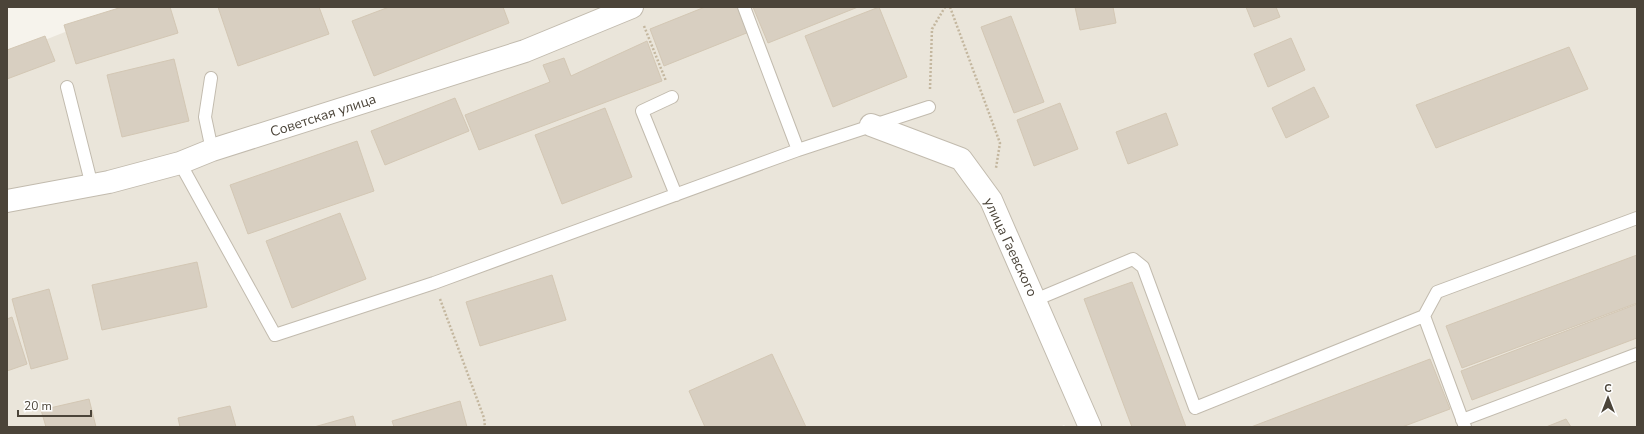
<svg xmlns="http://www.w3.org/2000/svg" width="1644" height="434" font-family="'Nunito Sans',sans-serif">
	<style>
		.residential { fill: #eae5da }
		.building { fill: #d8cfc1; stroke: #d3c7b4 }
		.lines { fill: none; stroke-linecap: round; stroke-linejoin: round }
		.service-casing { stroke: #c2bbae; stroke-width: 14 }
		.minor-casing { stroke: #c2bbae; stroke-width: 24 }
		.path { stroke: #c4b79f; stroke-width: 2.5; stroke-dasharray: 2 2; stroke-linecap: butt }
		.service { stroke: #fff; stroke-width: 12 }
		.minor { stroke: #fff; stroke-width: 22 }
		.labels { text-anchor: middle; stroke-width: 3.5; stroke-linejoin: round; paint-order: stroke }
		.street-label { font-size: 14px; fill: #4b4439; stroke: #fff }
	</style>
	<rect width="100%" height="100%" fill="#f6f3ec"/>
	<!-- residential -->
	<path class="residential" d="M128,7H1637V427H1066L1064,425L1060,427H7V55Z"/>
	<!-- building -->
	<path class="building" d="M122,7H170L178,33L76,64L64,25Z
		M218,7H319L329,34L238,66Z
		M389,7H503L509,23L374,76L352,21Z
		M705,7H739L749,32L664,66L650,29Z
		M753,7H858L768,43Z
		M879,7L907,77L833,107L805,36Z
		M1075,7H1113L1116,23L1080,30Z
		M1246,7H1276L1280,17L1254,27Z
		M1011,16L1044,102L1014,113L981,27Z
		M45,36L55,61L7,79V50Z
		M1291,38L1305,70L1268,87L1254,54Z
		M647,41L662,81L479,150L465,115L550,82L543,65L564,58L571,76Z
		M1569,47L1588,89L1436,148L1416,105Z
		M174,59L189,121L122,137L107,75Z
		M1314,87L1329,117L1286,138L1272,108Z
		M455,98L469,131L385,165L371,131Z
		M1060,103L1078,149L1034,166L1017,120Z
		M605,108L632,177L562,204L535,135Z
		M1166,113L1178,145L1128,164L1116,132Z
		M357,141L374,191L248,234L230,185Z
		M340,213L366,279L292,308L266,241Z
		M1637,255V303L1462,368L1446,326Z
		M197,262L207,307L102,330L92,285Z
		M552,275L566,320L480,346L466,302Z
		M1132,282L1186,427H1132L1084,299Z
		M49,289L68,359L31,369L12,299Z
		M1637,304V338L1472,400L1461,371Z
		M12,317L27,364L7,371V319Z
		M772,354L806,427H705L689,391Z
		M1430,359L1450,409L1402,427H1251Z
		M89,399L96,427H46L41,410Z
		M460,401L467,427H394L392,421Z
		M230,406L236,427H180L178,418Z
		M353,416L356,427H314Z
		M1566,419L1571,427H1546Z"/>
	<g class="lines">
		<defs>
			<path id="service" d="M744,7L798,150
				M211,78L205,117L212,150
				M67,87L92,186
				M672,97L642,111L676,195
				M180,163L275,335L434,283L798,150L929,107
				M1035,300L1133,259L1143,267L1195,408L1424,316L1437,292L1637,218
				M1424,316L1465,427
				M1462,420L1637,354"/>
			<path id="minor" d="M871,125L961,159L991,200L1090,427
				M7,201L109,182L180,163L212,150L525,51L632,7"/>
		</defs>
		<!-- service casing -->
		<use href="#service" class="service-casing"/>
		<!-- minor casing -->
		<use href="#minor" class="minor-casing"/>
		<!-- path -->
		<path class="path" d="M950,7L1000,143L996,168
			M644,26L666,81
			M930,89L932,29L945,7
			M440,299L484,418L485,427"/>
		<!-- service -->
		<use href="#service" class="service"/>
		<!-- minor -->
		<use href="#minor" class="minor"/>
	</g>
	<g class="labels">
		<!-- street labels -->
		<g class="street-label">
			<text transform="translate(323 115) rotate(-18)" y="5">Советская улица</text>
			<text transform="translate(1011 247) rotate(65)" y="5">улица Гаевского</text>
		</g>
	</g>
	<!-- border -->
	<rect width="1644" height="434" fill="none" stroke="#4b4439" stroke-width="16"/>
	<!-- north arrow -->
	<g transform="translate(1608 398)" stroke="#ffffff" stroke-width="3" paint-order="stroke">
	<path d="M0-3L7 15L0 10L-7 15Z" fill="#4b4439"/>
	<text y="-6" font-size="11" font-weight="bold" text-anchor="middle" fill="#4b4439">С</text>
	</g>
	<!-- scale -->
	<path d="M18 410v6h73v-6" fill="none" stroke="#4b4439" stroke-width="2"/>
	<text x="24" y="410" font-size="12" fill="#4b4439" stroke="#ffffff" stroke-width="3" paint-order="stroke">20 m</text>
</svg>
